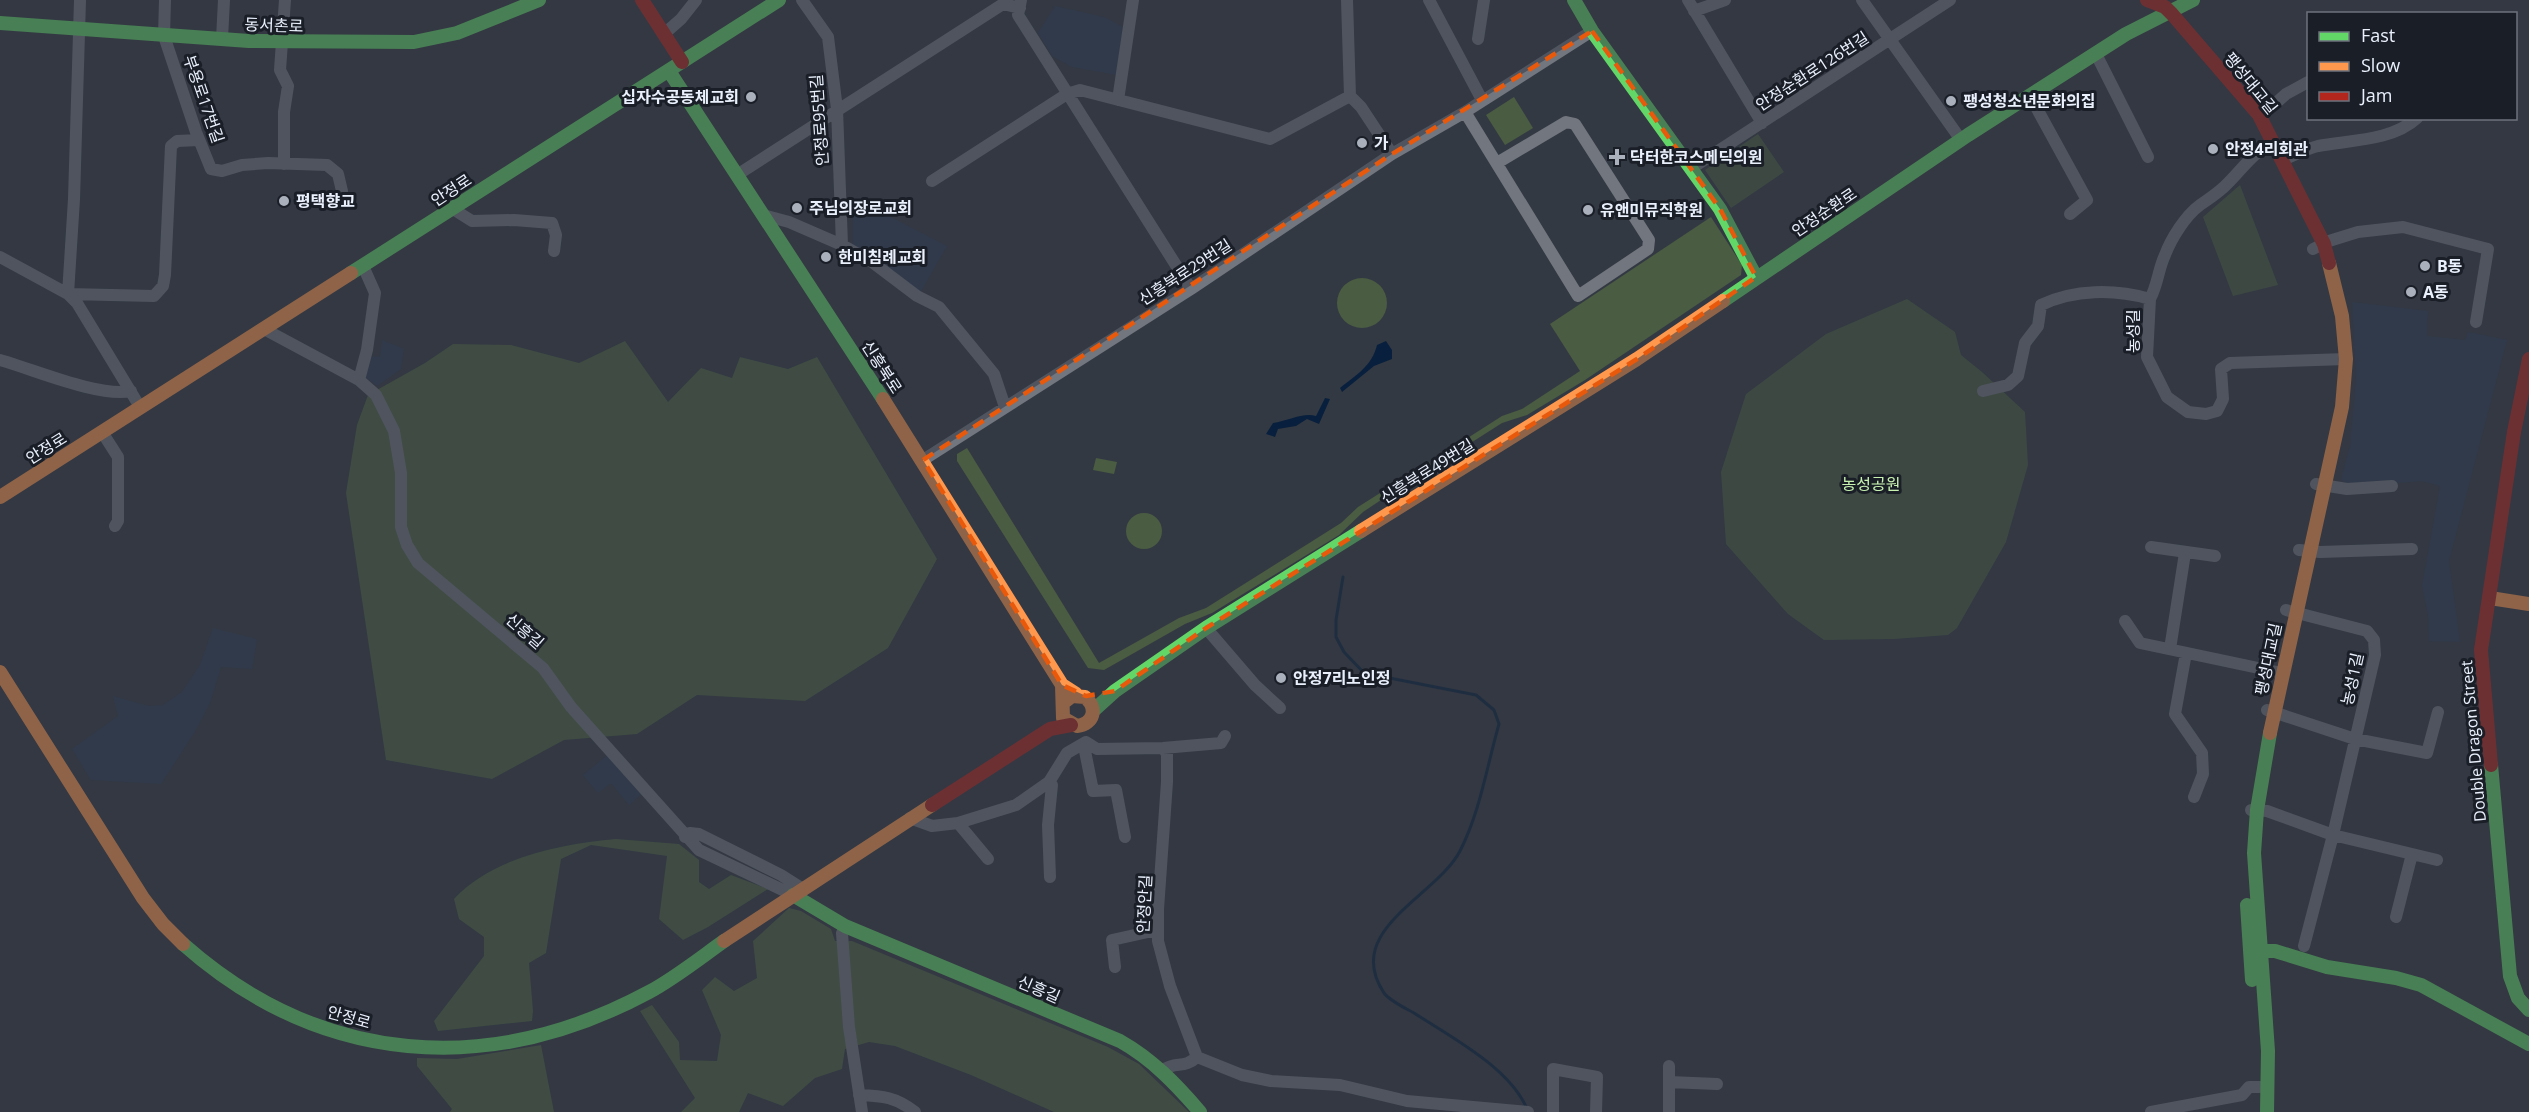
<svg xmlns="http://www.w3.org/2000/svg" width="2529" height="1112" font-family="'Open Sans','Noto Sans KR',sans-serif">
	<style>
		.built { fill: #303d53 }
		.green { fill: #4a5c42 }
		.forest { fill: #4e6343 }
		.water { fill: #08203d }
		.lines { fill: none; stroke-linecap: round; stroke-linejoin: round }
		.stream { stroke: #08203d; stroke-width: 3 }
		.street { stroke: #72767e; stroke-width: 12 }
		.fast { stroke: #63d668; stroke-width: 14 }
		.slow { stroke: #ff974d; stroke-width: 14 }
		.jam { stroke: #b3261e; stroke-width: 14 }
		.marked { fill: none; stroke: #e8590c; stroke-width: 4.5; stroke-dasharray: 12 8; stroke-linejoin: round }
		.poi-dot { fill: #aab1bc; stroke: #1a1e27; stroke-width: 2 }
		.labels { text-anchor: middle; stroke-width: 6; stroke-linejoin: round; paint-order: stroke }
		.street-label { font-size: 16px; fill: #eaf1fd; stroke: #1a1e27 }
		.poi-label { font-size: 16px; font-weight: bold; fill: #eaf1fd; stroke: #1a1e27; text-anchor: start }
		.park-label { font-size: 16px; fill: #c8f2b0; stroke: #1a1e27 }
	</style>
	<rect width="100%" height="100%" fill="#333943"/>
	<!-- built -->
	<path class="built" d="M1055,6L1104,17L1123,27L1117,75L1072,67L1052,56L1038,33Z
		M853,206L881,212L947,246L920,293L853,247Z
		M2352,302L2428,311L2427,336L2465,340L2468,332L2507,340L2449,561L2460,642L2429,641L2428,615L2422,586L2440,486L2422,481L2350,487L2341,479L2350,446L2356,378Z
		M382,340L404,349L401,369L377,386L365,377L371,356L380,357Z
		M213,628L257,639L252,669L221,667L210,703L196,730L161,784L91,780L72,749L118,716L113,696L148,706L163,705L182,692L200,665Z
		M609,754L642,794L629,805L611,783L598,793L583,775Z"/>
	<!-- green -->
	<path class="green" d="M1514,97L1533,128L1505,145L1486,115Z
		M1758,134L1784,172L1731,208L1705,170Z
		M2240,185L2278,285L2233,296L2203,217Z
		M1711,217L1742,265L1741,275L1585,380L1527,415L1502,423L1455,453L1452,448L1502,416L1522,409L1580,371L1550,324Z
		M1337 303a25 25 0 1 1 50 0a25 25 0 1 1-50 0Z
		M1907,299L1955,332L1961,355L1982,372L2025,412L2028,465L2006,542L1957,628L1948,635L1894,639L1824,640L1788,614L1726,544L1721,472L1746,394L1826,334Z
		M967,448L1099,663L1179,618L1206,608L1341,523L1358,507L1429,462L1432,466L1363,512L1339,535L1212,613L1185,624L1104,670L1088,668L957,461V454Z
		M1096,458L1117,462L1114,474L1093,470Z
		M1126 531a18 18 0 1 1 36 0a18 18 0 1 1-36 0Z"/>
	<!-- forest -->
	<path class="forest" d="M625,341L668,402L701,368L732,378L740,357L788,369L817,357L937,559L888,648L805,701L697,695L637,734L564,740L492,779L386,760L346,493L357,425L368,395L425,363L453,344L511,345L579,363Z
		M616,839L679,844L699,860V882L709,889L731,875L768,889L708,927L683,940L659,919L667,856L591,845L561,859L546,953L529,963L533,1011L532,1021L438,1031L434,1021L484,956V937L459,919L454,899C493,857 561,844 616,839Z
		M789,908L801,911L831,929L835,941H852L1108,1047L1139,1064L1189,1112H1054L971,1075L895,1046L869,1042L845,1049L842,1069L815,1078L783,1106L748,1093L739,1112H681L695,1098L640,1011L652,1005L679,1042L680,1060L717,1061L721,1035L702,990L715,977L734,991L757,978L753,941Z
		M541,1045L554,1112H450L452,1109L417,1066V1058L457,1059Z"/>
	<!-- water -->
	<path class="water" d="M1386,341L1392,350V359L1374,366L1342,392L1340,388C1356,375 1372,366 1377,345Z
		M1325,398L1330,399L1319,424L1307,419L1296,426L1278,429L1275,437L1266,434L1273,423C1287,421 1304,412 1316,416Z"/>
	<g class="lines">
		<!-- stream -->
		<path class="stream" d="M1343,577L1336,620V637L1344,652L1364,673L1476,695L1494,710L1499,724C1487,766 1480,812 1460,851C1436,897 1342,930 1384,993C1390,1001 1405,1008 1414,1013C1451,1037 1510,1068 1527,1109"/>
		<!-- street -->
		<path class="street" d="M80,0L74,199L68,294L77,303L140,407
			M165,0L164,36L196,132L211,169L222,171L242,165L268,163L327,165L338,174L342,191
			M802,0L828,37L837,109L842,245
			M1021,0L1018,15L1191,289
			M1347,0L1350,96
			M1429,0L1482,100
			M1688,0L1762,123
			M1862,0L1961,140
			M1694,11L1725,0
			M664,34L681,19L696,0
			M222,39L224,0
			M1478,39L1484,0
			M2096,54L2148,157
			M1350,96L1361,107L1392,154
			M2030,96L2087,200L2070,214
			M1118,100L1133,0
			M1465,112L1570,283L1578,296L1648,249L1649,240L1575,124L1566,122L1497,163
			M2259,115L2267,111L2286,94L2308,82
			M2283,160C2295,155 2306,149 2318,146C2350,140 2392,141 2417,118
			M284,164V112L288,86L280,70L285,0
			M1692,168L1950,0
			M737,175L1003,4L1020,8
			M932,181L1067,94L1080,90L1270,139L1350,96
			M453,209L472,221L514,220L552,223L556,235L554,251
			M763,215L789,222L842,245L872,262L917,296L939,307L994,374L1005,407
			M2313,249L2329,241L2358,232L2403,227L2488,249L2476,322
			M0,257L68,294L154,296L163,286L165,275L171,146L177,141L199,140
			M363,266L375,293L367,350L359,380L376,395L394,431L401,473V527L407,545L418,563L543,668L571,707L699,850L793,895
			M2150,299C2158,284 2158,270 2165,255C2171,239 2185,216 2200,205C2210,198 2220,192 2229,182C2243,168 2255,150 2274,143
			M264,329L359,380
			M0,360C33,369 100,398 131,391
			M1983,391L2008,385L2018,376L2025,343L2038,326L2041,305C2074,289 2115,289 2150,299L2147,357L2167,397L2188,412L2206,414L2217,411L2223,399L2221,369L2230,363L2346,359
			M102,432L118,457V521L115,526
			M923,460L1191,289L1392,154L1465,112L1592,31
			M2316,484L2347,489L2392,486
			M2151,547L2215,556
			M2299,550L2320,552L2412,549
			M2286,610L2367,631L2374,640L2375,655L2333,835L2304,946
			M2125,621L2140,643L2282,673
			M1206,628L1255,685L1280,708
			M2170,649L2185,553
			M2186,653L2175,714L2202,753L2203,774L2194,797
			M2267,710L2355,739L2427,753L2438,712
			M1086,742L1085,751L1093,791L1116,790L1125,837
			M1163,748L1167,754V782L1158,909V941L1170,986L1197,1057
			M1049,782L1052,785L1048,825L1050,877
			M2251,810L2267,811L2333,835L2437,860
			M910,818L932,826L958,823L1016,805L1049,782L1067,753L1086,742L1097,749L1163,748L1221,743L1225,736
			M958,823L988,859
			M685,837L690,833L699,834L781,875L803,889
			M2396,917L2412,854
			M845,926L842,933L849,1027L862,1112
			M1115,967L1112,940L1157,930
			M1197,1057L1242,1075L1271,1081L1340,1085L1407,1101L1528,1112
			M1163,1070C1176,1061 1184,1069 1197,1057
			M1669,1082L1717,1084
			M859,1095C883,1096 896,1097 915,1112
			M1553,1112V1069L1597,1077L1596,1112
			M1669,1112V1066
			M2151,1112L2242,1095L2249,1087H2267"/>
		<!-- fast -->
		<path class="fast" d="M1574,0L1592,31L1720,209L1756,277
			M0,23L249,41L414,42L457,33L539,0
			M669,71L883,399
			M351,273L779,0
			M1723,301L1968,135L2126,34L2193,0
			M1094,710L1115,691L1206,628L1361,531
			M2491,765L2510,976L2518,998L2529,1010
			M793,895L845,926L1120,1041C1152,1059 1176,1084 1200,1112
			M2247,905L2252,980
			M183,944C321,1066 489,1078 649,992C675,978 700,958 724,941
			M2251,951H2275L2327,967L2396,978L2421,985L2529,1044
			M2267,1112L2268,1051L2254,853L2257,810L2270,733"/>
		<!-- slow -->
		<path class="slow" d="M883,399L1062,685L1076,694
			M0,497L351,273
			M1361,531L1637,359L1723,301
			M2490,598L2529,604
			M0,672L143,898L163,924L183,944
			M1062,685L1063,718L1077,726C1094,724 1098,708 1085,697L1072,696L1063,703
			M2270,733L2342,407L2346,359L2342,316L2329,263
			M724,941L932,805"/>
		<!-- jam -->
		<path class="jam" d="M642,0L682,62
			M2147,0L2165,7L2172,14L2259,115L2324,244L2329,263
			M2491,765L2481,650L2514,432L2529,359
			M932,805L1050,729L1071,725"/>
	</g>
	<!-- marked area -->
	<path d="M0 0H2529V1112H0ZM1592,31L1720,209L1756,277L1637,359L1206,628L1115,691L1086,696L1062,685L923,460L1392,154Z" fill="#333943" fill-opacity=".55" fill-rule="evenodd"/>
	<path class="marked" d="M1592,31L1720,209L1756,277L1637,359L1206,628L1115,691L1086,696L1062,685L923,460L1392,154Z"/>
	<!-- markers -->
	<g class="poi-dot">
		<circle cx="751" cy="97" r="6"/>
		<circle cx="1951" cy="101" r="6"/>
		<circle cx="1362" cy="143" r="6"/>
		<circle cx="2213" cy="149" r="6"/>
		<path d="M1614 148h6v6h6v6h-6v6h-6v-6h-6v-6h6z"/>
		<circle cx="284" cy="201" r="6"/>
		<circle cx="797" cy="208" r="6"/>
		<circle cx="1588" cy="210" r="6"/>
		<circle cx="826" cy="257" r="6"/>
		<circle cx="2425" cy="266" r="6"/>
		<circle cx="2411" cy="292" r="6"/>
		<circle cx="1281" cy="678" r="6"/>
	</g>
	<g class="labels">
		<!-- street labels -->
		<g class="street-label">
			<text transform="translate(274 25) rotate(2)" y="6">동서촌로</text>
			<text transform="translate(1812 71) rotate(-33)" y="6">안정순환로126번길</text>
			<text transform="translate(2251 83) rotate(51)" y="6">팽성대교길</text>
			<text transform="translate(204 99) rotate(71)" y="6">부용로17번길</text>
			<text transform="translate(819 120) rotate(-94)" y="6">안정로95번길</text>
			<text transform="translate(451 190) rotate(-33)" y="6">안정로</text>
			<text transform="translate(1824 212) rotate(-34)" y="6">안정순환로</text>
			<text transform="translate(1185 272) rotate(-33)" y="6">신흥북로29번길</text>
			<text transform="translate(2133 331) rotate(-90)" y="6">농성길</text>
			<text transform="translate(882 367) rotate(57)" y="6">신흥북로</text>
			<text transform="translate(46 448) rotate(-32)" y="6">안정로</text>
			<text transform="translate(1427 471) rotate(-32)" y="6">신흥북로49번길</text>
			<text transform="translate(525 631) rotate(41)" y="6">신흥길</text>
			<text transform="translate(2268 659) rotate(-78)" y="6">팽성대교길</text>
			<text transform="translate(2352 679) rotate(-78)" y="6">농성1길</text>
			<text transform="translate(2473 741) rotate(-95)" y="6">Double Dragon Street</text>
			<text transform="translate(1144 904) rotate(-87)" y="6">안정안길</text>
			<text transform="translate(1039 989) rotate(23)" y="6">신흥길</text>
			<text transform="translate(349 1017) rotate(16)" y="6">안정로</text>
		</g>
		<!-- poi labels -->
		<g class="poi-label">
			<text x="739" y="103" text-anchor="end">십자수공동체교회</text>
			<text x="1963" y="107">팽성청소년문화의집</text>
			<text x="1374" y="149">가</text>
			<text x="2225" y="155">안정4리회관</text>
			<text x="1630" y="163">닥터한코스메딕의원</text>
			<text x="296" y="207">평택향교</text>
			<text x="809" y="214">주님의장로교회</text>
			<text x="1600" y="216">유앤미뮤직학원</text>
			<text x="838" y="263">한미침례교회</text>
			<text x="2437" y="272">B동</text>
			<text x="2423" y="298">A동</text>
			<text x="1293" y="684">안정7리노인정</text>
		</g>
		<!-- park labels -->
		<g class="park-label">
			<text x="1871" y="490">농성공원</text>
		</g>
	</g>
	<!-- legend -->
	<rect x="2307" y="12" width="210" height="108" fill="#1a1e27" stroke="#6d727d" stroke-width="1.5"/>
	<rect x="2319" y="32" width="30" height="9" fill="#63d668" stroke="#6d727d" stroke-width="1.5"/>
	<text x="2361" y="42" font-size="18" fill="#eaf1fd">Fast</text>
	<rect x="2319" y="62" width="30" height="9" fill="#ff974d" stroke="#6d727d" stroke-width="1.5"/>
	<text x="2361" y="72" font-size="18" fill="#eaf1fd">Slow</text>
	<rect x="2319" y="92" width="30" height="9" fill="#b3261e" stroke="#6d727d" stroke-width="1.5"/>
	<text x="2361" y="102" font-size="18" fill="#eaf1fd">Jam</text>
</svg>
